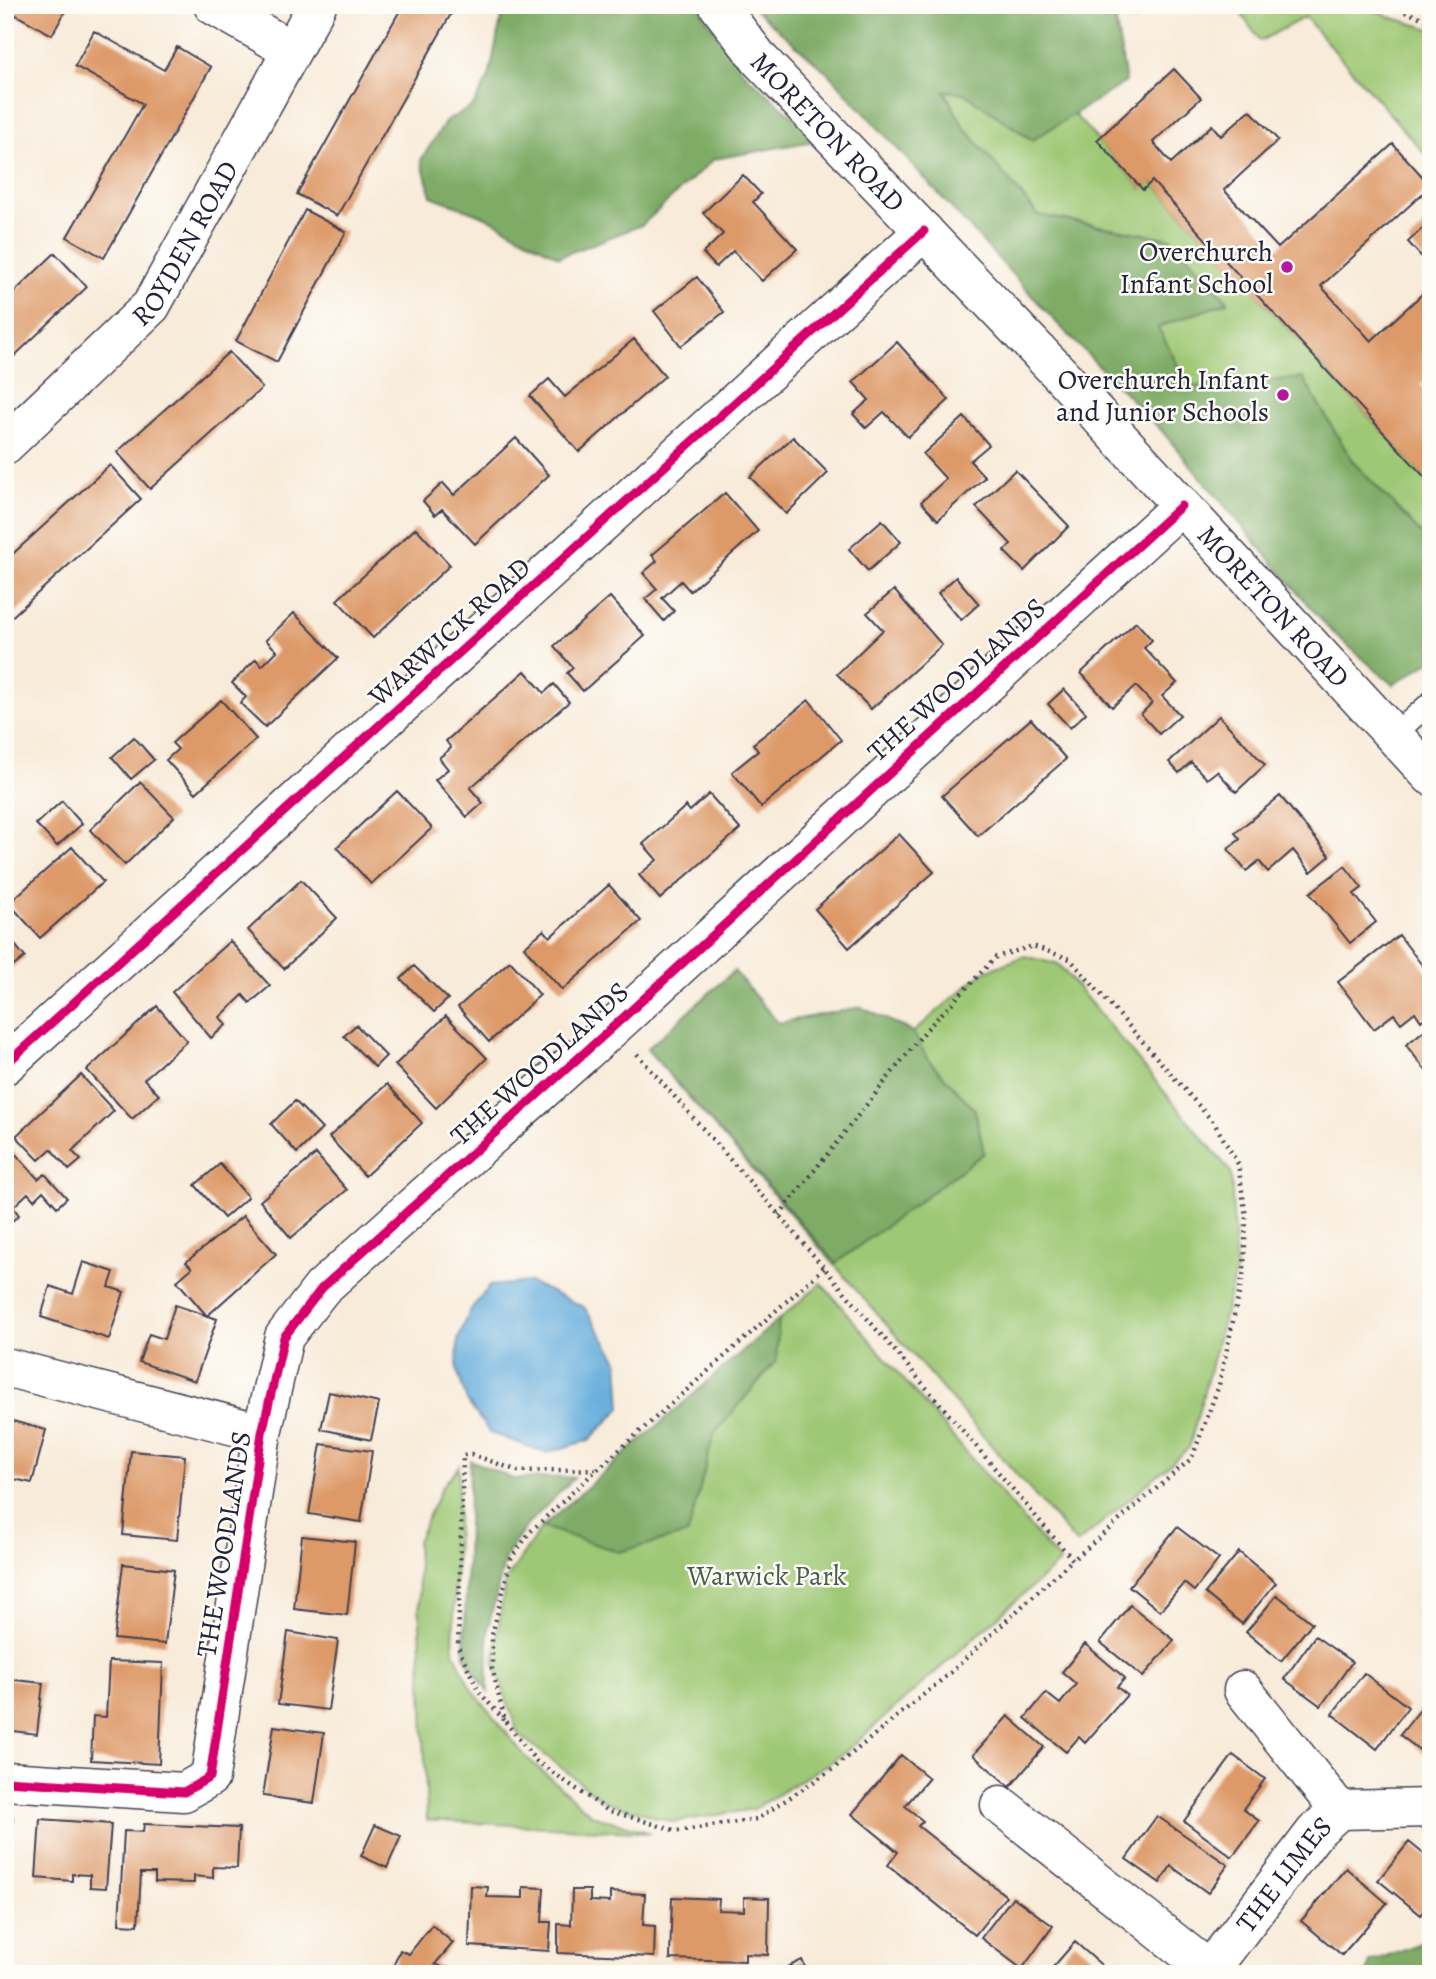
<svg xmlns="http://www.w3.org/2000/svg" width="1436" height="1979" font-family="Alegreya,serif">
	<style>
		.green { fill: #9ec874; stroke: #607558; stroke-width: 2 }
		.forest { fill: #7eac66; stroke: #506750; stroke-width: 2 }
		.water { fill: #64acdb; stroke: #43678b; stroke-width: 2 }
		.building { fill: #dd9968 }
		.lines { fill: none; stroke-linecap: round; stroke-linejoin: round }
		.lane-casing { stroke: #424053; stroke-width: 24 }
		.street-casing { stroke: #424053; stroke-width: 41 }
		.primary-casing { stroke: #424053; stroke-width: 41 }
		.path { stroke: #424053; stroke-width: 4.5; stroke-dasharray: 2 5; stroke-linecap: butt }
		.lane { stroke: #fff; stroke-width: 21 }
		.street { stroke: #fff; stroke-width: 38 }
		.primary { stroke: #fff; stroke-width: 38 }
		.cycleway-casing { stroke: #fdfcf7; stroke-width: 13 }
		.cycleway { stroke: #d6006c; stroke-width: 9 }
		.poi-dot { fill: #b5179e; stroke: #fdfcf7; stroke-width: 2.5 }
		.labels { text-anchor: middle; stroke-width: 5; stroke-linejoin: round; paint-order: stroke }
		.street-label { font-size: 28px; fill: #22223b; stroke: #fdfcf7 }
		.poi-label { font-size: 28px; fill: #22223b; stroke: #fdfcf7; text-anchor: end }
		.park-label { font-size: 28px; fill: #4d5c4f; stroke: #fdfcf7 }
	</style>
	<rect width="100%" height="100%" fill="#fdfcf7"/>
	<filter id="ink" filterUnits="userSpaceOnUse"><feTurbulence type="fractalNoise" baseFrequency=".0143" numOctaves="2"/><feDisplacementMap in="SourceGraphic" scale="14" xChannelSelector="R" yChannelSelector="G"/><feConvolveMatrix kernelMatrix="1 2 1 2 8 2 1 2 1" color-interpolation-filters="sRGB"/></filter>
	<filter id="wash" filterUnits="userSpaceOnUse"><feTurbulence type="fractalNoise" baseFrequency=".00686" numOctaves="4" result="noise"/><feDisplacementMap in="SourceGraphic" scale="28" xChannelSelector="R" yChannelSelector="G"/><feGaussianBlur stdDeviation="1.57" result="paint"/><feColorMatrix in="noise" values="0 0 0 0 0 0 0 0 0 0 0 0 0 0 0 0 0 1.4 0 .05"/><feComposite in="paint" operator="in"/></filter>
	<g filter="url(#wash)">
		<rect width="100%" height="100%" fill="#f8ebd9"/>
		<!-- green -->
		<path class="green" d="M1235,5H1367L1390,17L1431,29V161L1305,17L1260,41Z
			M944,90L964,93L1032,140L1074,114L1142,189L1152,181L1431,484V544L1353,462L1303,378L1189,387L1157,327L1228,301L1172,239L1038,215L963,126Z
			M1025,956L1059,965L1231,1172L1236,1271L1189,1448L1077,1544L647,1049L734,971L839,1096L983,972Z
			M821,1283L1060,1562L843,1754L754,1809L673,1822L604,1801L518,1734L494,1661L505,1581L542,1527Z
			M459,1466L453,1649L470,1687L525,1756L592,1815L650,1833L427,1820L417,1541L442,1487Z"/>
		<!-- forest -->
		<path class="forest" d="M504,5H612L619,9L625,5H697L745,74L820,140L714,159L642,225L559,257L486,217L431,196L421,160L446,121L473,106L489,77Z
			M750,5H1113L1126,82L1032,140L964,93L944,91L963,126L1038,215L1172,239L1228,302L1158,327L1189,387L1303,378L1353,462L1431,544V661L1393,685L1328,628L1161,430L1057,323L828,73Z
			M734,971L778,1023L861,1007L913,1032L927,1058L975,1110L984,1153L836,1263L647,1049Z
			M779,1319L776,1361L714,1434L688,1534L619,1552L542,1527Z
			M470,1460L513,1479L575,1477L528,1524L506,1555L488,1628V1692L464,1656Z
			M1431,1939V1974H1367L1370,1962Z"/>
		<!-- water -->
		<path class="water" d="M529,1282L584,1307L618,1360L621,1408L589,1440L546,1453L490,1433L467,1401L457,1370L458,1339L471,1309L490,1286Z"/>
		<g id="blocks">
			<!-- building -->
			<path class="building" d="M5,5H69L52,35L5,9Z
				M403,5H456L337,216L297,194Z
				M94,31L164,70L177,47L211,67L104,258L67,237L143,104L75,66Z
				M1174,69L1201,98L1153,142L1171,163L1212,125L1221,136L1250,110L1278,140L1224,190L1278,248L1393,144L1431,186L1321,286L1371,341L1431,286V376L1421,385L1431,396V484L1152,181L1143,190L1097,140Z
				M743,175L761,194L753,202L797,249L762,281L733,251L716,267L703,253L723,234L703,213Z
				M305,210L346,232L277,362L236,341Z
				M1431,220V267L1408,242Z
				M55,253L87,287L5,365V301Z
				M697,277L724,312L681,346L654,311Z
				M634,339L665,376L579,452L530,396L549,379L565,397Z
				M897,342L949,400L908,437L884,412L866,428L853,414L869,400L853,382Z
				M229,352L262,388L150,489L117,452Z
				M964,417L989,445L970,461L985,477L938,520L921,502L946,479L923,454Z
				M793,437L828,473L786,514L750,477Z
				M516,438L549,475L475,544L442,509L435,515L423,501L443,483L454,495Z
				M110,465L141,499L5,623V561Z
				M1015,470L1069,526L1024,571L1004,551L1011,544L976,507Z
				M725,493L758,531L690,591L681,581L662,598L674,611L664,621L645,599L657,589L643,573L657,561L652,555Z
				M882,520L901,542L868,571L849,549Z
				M416,528L450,565L373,638L337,600Z
				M956,577L979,604L961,620L938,593Z
				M894,590L942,645L871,709L837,674L883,630L867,613Z
				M610,597L645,636L583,691L567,673L573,668L554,646Z
				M294,613L338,658L265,727L240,703L246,697L232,683L256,659L262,666L277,651L266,640Z
				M1136,622L1152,640L1144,648L1177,683L1162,696L1180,715L1159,734L1141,714L1152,703L1136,686L1112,707L1081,673Z
				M525,671L544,693L554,684L569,702L470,788L483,803L467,817L435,780L448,769L439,758L451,748L446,741Z
				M1064,689L1086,713L1070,728L1048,704Z
				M221,700L256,739L196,793L166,760L178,749L172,743Z
				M809,700L841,740L761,807L732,772L758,751L753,744Z
				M1219,716L1265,765L1236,792L1217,771L1207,779L1191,762L1179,773L1169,762Z
				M1031,719L1066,759L978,836L942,796Z
				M134,737L154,760L131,779L112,757Z
				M140,782L174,817L125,865L90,830Z
				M397,791L432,828L371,884L337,847Z
				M709,794L740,829L660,899L639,875L657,860L643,844L686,806L690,811Z
				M1280,796L1330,856L1311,872L1293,850L1268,872L1259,861L1246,871L1228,849L1240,839L1235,833Z
				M62,801L82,824L57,846L36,824Z
				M899,834L934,872L849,948L815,909Z
				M72,847L103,882L40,938L9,903Z
				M1345,866L1362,888L1354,894L1376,922L1350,943L1310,893Z
				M301,880L337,918L284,969L248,930Z
				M609,885L641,921L562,990L524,947L544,930L550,937Z
				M5,933L25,957L5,973Z
				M1399,935L1431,977V1013L1421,1021L1415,1012L1401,1023L1394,1014L1374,1029L1338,982Z
				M230,941L270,986L250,1003L243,995L220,1017L226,1025L211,1038L172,992Z
				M510,961L540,995L489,1042L458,1007Z
				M414,966L448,999L434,1012L401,979Z
				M157,1006L187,1041L144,1079L159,1095L132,1119L87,1070Z
				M446,1016L487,1058L436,1108L395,1065Z
				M356,1025L386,1056L375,1067L344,1036Z
				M1431,1025V1077L1406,1045Z
				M81,1075L114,1111L72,1151L81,1160L69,1170L51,1149L39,1160L16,1136Z
				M387,1084L422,1123L365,1176L329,1137Z
				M295,1101L322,1129L297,1153L271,1124Z
				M5,1142L38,1179L45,1174L67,1198L57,1207L43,1191L34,1200L28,1193L13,1207L19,1215L5,1227Z
				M316,1154L347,1190L291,1238L260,1201Z
				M220,1164L248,1197L224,1218L195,1185Z
				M243,1216L276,1254L207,1316L177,1281L192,1268L186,1262Z
				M83,1262L114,1272L109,1287L124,1292L109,1339L41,1317L50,1286L73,1294Z
				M175,1305L217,1319L195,1381L139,1362L149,1334L164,1339Z
				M329,1392L379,1403L371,1440L321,1429Z
				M5,1419L46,1430L32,1483L14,1479L12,1488L5,1486Z
				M321,1444L372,1451L361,1522L309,1514Z
				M131,1451L185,1456L177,1540L123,1535Z
				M1177,1527L1219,1559L1194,1591L1184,1583L1160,1611L1129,1586Z
				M302,1536L355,1542L347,1615L294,1609Z
				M1239,1552L1276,1583L1242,1624L1205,1593Z
				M123,1564L174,1570L165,1644L114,1639Z
				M1277,1595L1312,1623L1281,1661L1246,1632Z
				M1130,1605L1174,1640L1143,1677L1100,1642Z
				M288,1632L338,1640L328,1710L278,1704Z
				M1315,1636L1352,1662L1321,1706L1284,1679Z
				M1085,1644L1125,1678L1117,1687L1127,1695L1085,1743L1079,1737L1066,1752L1025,1718L1046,1693L1060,1704L1069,1693L1076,1684L1062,1672Z
				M109,1661L163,1663L159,1764L91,1760L93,1716L106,1717Z
				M1364,1673L1408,1707L1377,1749L1332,1714Z
				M5,1679L43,1683L37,1734L5,1730Z
				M1431,1696V1759L1400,1735Z
				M1008,1716L1044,1747L1010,1787L973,1755Z
				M274,1726L324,1733L314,1803L263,1796Z
				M901,1755L929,1778L905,1806L923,1821L918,1826L1006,1896L975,1935L888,1865L898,1852L852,1814Z
				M1233,1755L1265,1779L1243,1809L1259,1821L1232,1857L1184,1821Z
				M1157,1816L1228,1865L1208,1893L1171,1866L1160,1883L1126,1859Z
				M5,1818H13L10,1863L5,1862Z
				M40,1819L111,1824L106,1888L90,1887V1875L72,1874V1881L36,1878Z
				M144,1824L239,1828L237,1868L213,1867V1878L194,1876V1883L155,1882V1873H141L138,1925L119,1924L124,1831L143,1832Z
				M375,1825L401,1836L387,1868L361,1856Z
				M1409,1842L1431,1860V1903L1421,1915L1378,1880Z
				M1346,1868L1387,1903L1342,1955L1301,1921Z
				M471,1886L488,1887L487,1897L523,1898V1887L544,1888L542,1922H551L549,1951L469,1946Z
				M572,1890H590V1901L610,1902V1892L645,1894L643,1925L655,1926L654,1957L558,1953V1924L571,1925Z
				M672,1897L719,1899L718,1910L744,1911V1897L769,1898L768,1955L745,1954V1961L670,1959Z
				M1013,1897L1053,1926L1022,1969L981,1938Z
				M432,1925L453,1943L435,1964L458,1974H390L400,1950L409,1954Z
				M1075,1942L1106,1969L1102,1974H1047Z
				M802,1960L808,1974H789L787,1967Z"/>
		</g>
	</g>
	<g filter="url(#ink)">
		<use href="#blocks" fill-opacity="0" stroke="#424053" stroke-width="2"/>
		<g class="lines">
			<defs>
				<path id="lane" d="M1394,735L1431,702"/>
				<g id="street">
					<path d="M213,5L291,50"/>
					<path id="s1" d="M5,445L151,306L317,5"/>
					<path d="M5,1065L924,231"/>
					<path d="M5,1367L262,1433"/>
					<path d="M1243,1690L1339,1810"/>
					<path d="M5,1781L184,1792L210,1777L262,1433L284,1337L322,1288L613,1027L1181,506"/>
					<path d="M1000,1805L1208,1969"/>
					<path d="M1339,1810L1431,1808"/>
					<path id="s2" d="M1207,1974L1315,1832L1339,1810"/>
				</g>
				<g id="primary">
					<path id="s3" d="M718,5L760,60L1061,375L1431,776"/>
				</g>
			</defs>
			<!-- lane casing -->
			<use href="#lane" class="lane-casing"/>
			<!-- street casing -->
			<use href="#street" class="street-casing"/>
			<!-- primary casing -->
			<use href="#primary" class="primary-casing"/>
			<!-- path -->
			<path class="path" d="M1385,5L1431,21
				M1133,13L1153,5
				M637,1054L779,1215L1073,1560L1192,1458L1219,1385L1244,1271L1246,1217L1238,1164L1214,1123L1070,959L1033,946L996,957L926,1030L779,1215
				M824,1268L591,1475L530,1532L511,1559L492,1635V1668L505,1721L536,1761L607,1810L677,1831L757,1819L833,1769L950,1673L1072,1560
				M504,1720L479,1692L458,1647L463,1455L471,1454L518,1471L598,1469"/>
			<!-- lane -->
			<use href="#lane" class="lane"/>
			<!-- street -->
			<use href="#street" class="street"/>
			<!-- primary -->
			<use href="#primary" class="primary"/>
			<defs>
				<path id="cycleway" d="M5,1065L924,231
					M5,1781L184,1792L210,1777L262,1433L284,1337L322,1288L613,1027L1181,506"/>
			</defs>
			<!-- cycleway casing -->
			<use href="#cycleway" class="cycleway-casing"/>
			<!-- cycleway -->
			<use href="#cycleway" class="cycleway"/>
		</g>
	</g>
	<!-- markers -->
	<g class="poi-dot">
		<circle cx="1287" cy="267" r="7"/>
		<circle cx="1283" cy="395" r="7"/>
	</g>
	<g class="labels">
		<!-- street labels -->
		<g class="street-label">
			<text dy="10" stroke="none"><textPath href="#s3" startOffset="168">MORETON ROAD</textPath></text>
			<text dy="10" stroke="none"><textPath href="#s1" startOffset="273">ROYDEN ROAD</textPath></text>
			<text dy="10" stroke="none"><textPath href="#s3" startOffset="819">MORETON ROAD</textPath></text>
			<text transform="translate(449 631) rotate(-42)" y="10">WARWICK ROAD</text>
			<text transform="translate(956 679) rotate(-42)" y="10">THE WOODLANDS</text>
			<text transform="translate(539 1063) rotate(-42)" y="10">THE WOODLANDS</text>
			<text transform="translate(223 1544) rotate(-81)" y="10">THE WOODLANDS</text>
			<text dy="10" stroke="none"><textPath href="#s2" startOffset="126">THE LIMES</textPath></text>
		</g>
		<!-- poi labels -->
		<g class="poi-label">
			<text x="1273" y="261">Overchurch<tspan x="1273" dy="32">Infant School</tspan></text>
			<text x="1269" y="389">Overchurch Infant<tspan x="1269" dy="32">and Junior Schools</tspan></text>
		</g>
		<!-- park labels -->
		<g class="park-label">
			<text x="767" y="1585">Warwick Park</text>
		</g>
	</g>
	<!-- margin -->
	<rect width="1436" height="1979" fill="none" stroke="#fdfcf7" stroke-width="28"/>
</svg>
